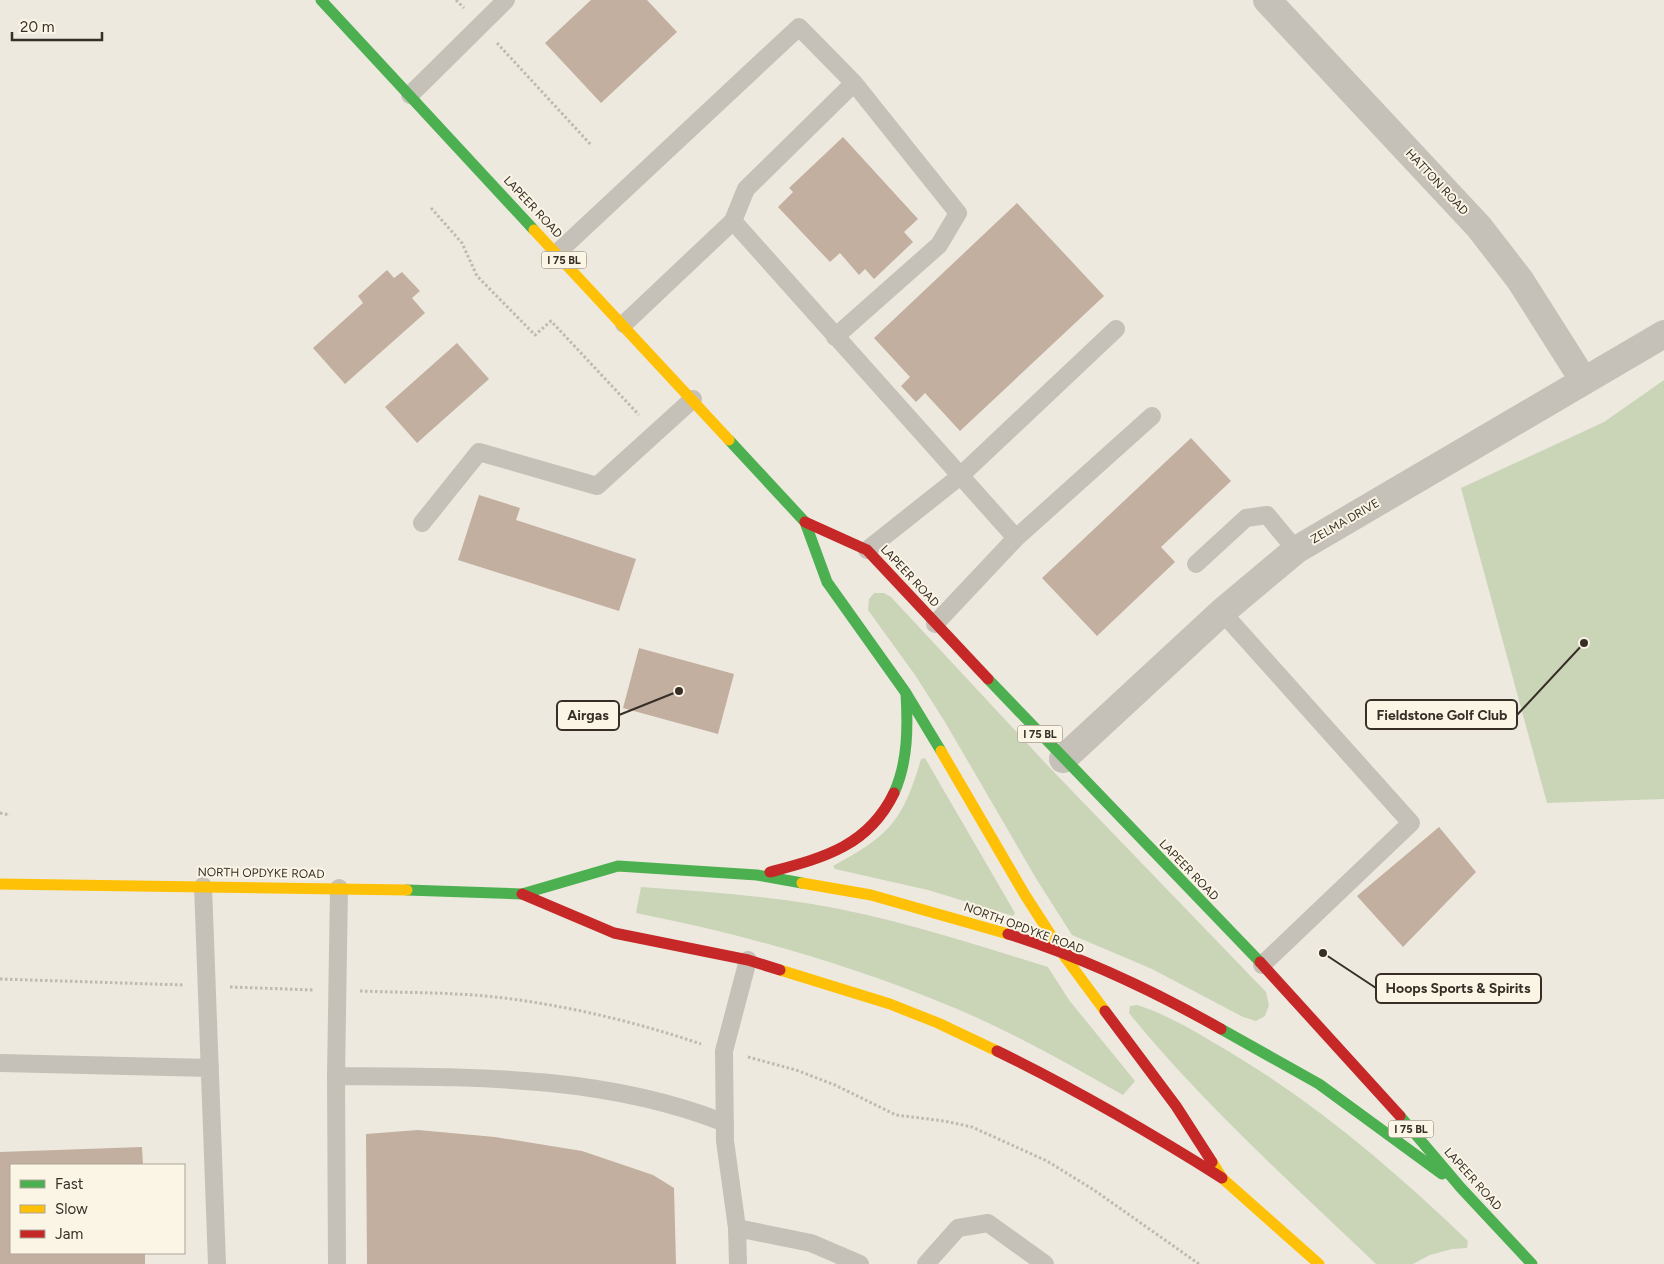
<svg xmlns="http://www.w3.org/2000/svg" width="1664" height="1264" font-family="Figtree,sans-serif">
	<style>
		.green { fill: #cad5b8 }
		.building { fill: #c2af9f }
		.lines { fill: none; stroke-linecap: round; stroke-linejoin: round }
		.path { stroke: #bfb9b0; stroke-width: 3; stroke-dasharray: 2.5 2.5; stroke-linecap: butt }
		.lane { stroke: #c6c1b8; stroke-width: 18 }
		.street { stroke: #c6c1b8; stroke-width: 28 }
		.fast { stroke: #4caf50; stroke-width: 11 }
		.slow { stroke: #ffc107; stroke-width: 11 }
		.jam { stroke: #c62828; stroke-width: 11 }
		.labels { text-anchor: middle; stroke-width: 4; stroke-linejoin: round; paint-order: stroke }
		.shield { fill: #fbf5e6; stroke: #726a60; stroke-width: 1 }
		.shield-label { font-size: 11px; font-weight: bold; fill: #372e26 }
		.street-label { font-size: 12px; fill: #372e26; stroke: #fbf5e6 }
		.leader { fill: none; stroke: #372e26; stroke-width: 2 }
		.callout-dot { fill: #372e26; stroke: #fbf5e6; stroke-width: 2 }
		.callout { fill: #fbf5e6; stroke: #372e26; stroke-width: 2 }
		.callout-label { font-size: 14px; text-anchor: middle; font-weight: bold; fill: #372e26 }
	</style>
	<rect width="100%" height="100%" fill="#ede9df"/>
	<!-- green -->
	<path class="green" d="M1664,380V799L1547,803L1461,488L1604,422Z
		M874,593H884L891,597L1051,769L1266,992L1269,1005L1265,1016L1256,1021L1243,1017L1152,969L1072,935L1037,880L945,722L915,675L868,610L869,599Z
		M925,758L1015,913L1013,916L928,890L835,869L833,866C889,836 903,821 921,759Z
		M641,887C698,891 755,895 812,904C892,917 970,943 1048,967L1069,1000L1135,1081L1123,1095C1065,1062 1007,1029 945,1004C845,963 742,934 636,913Z
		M1137,1005C1169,1015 1199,1034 1228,1051C1317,1104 1394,1170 1468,1241L1467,1248L1452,1249L1430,1255L1413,1264H1376C1291,1183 1203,1104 1129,1013L1130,1006Z"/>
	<!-- building -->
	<path class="building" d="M591,0H647L677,32L601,103L545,43Z
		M843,137L918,219L904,232L913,242L874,279L865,269L859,275L840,253L830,262L778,207L793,192L789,188Z
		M1017,203L1104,296L960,431L925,393L916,402L901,386L910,377L874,338Z
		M387,270L394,278L402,272L420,291L412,298L425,313L345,384L313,348L363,303L358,296Z
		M457,343L489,379L417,443L385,407Z
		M1191,438L1231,481L1161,547L1175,562L1097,636L1042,578Z
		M479,495L520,508L516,520L636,559L619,611L458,560Z
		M639,648L734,674L718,734L623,708Z
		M1439,827L1476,872L1403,947L1357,896Z
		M418,1130L495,1137L582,1151L653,1175L674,1188L676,1264H367L366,1134Z
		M142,1147L143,1165H11V1253H145V1264H0V1152Z"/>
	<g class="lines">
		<!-- path -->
		<path class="path" d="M456,0L464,8
			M497,43L592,146
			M431,208L462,243L477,276L535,335L551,321L639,415
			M0,813L10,815
			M0,979L184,985
			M230,987L314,990
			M360,991C411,993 462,992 512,999C577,1008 639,1023 701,1044
			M748,1057L796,1070L835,1085L896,1115L944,1121L972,1127L1047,1161L1094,1190L1199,1264"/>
		<!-- lane -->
		<path class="lane" d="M410,95L506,0
			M733,221L1016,538L935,624
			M557,253L799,27L854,83L746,189L733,221L624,324
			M835,337L939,245L958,213L854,83
			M422,523L479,452L597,486L693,399
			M1016,538L1152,416
			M867,550L959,477L1116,329
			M1196,564L1246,518L1267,515L1296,550
			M1222,612L1411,823L1262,965
			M203,886L217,1264
			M748,960L724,1051L725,1141L737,1228L811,1243L860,1264
			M0,1063L210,1068
			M336,1076C467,1077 602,1074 725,1123
			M737,1228L738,1264
			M337,1264L336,1076L339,888
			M926,1264L958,1228L988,1223L1045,1264"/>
		<!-- street -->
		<path class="street" d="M1267,0L1479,227L1520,280L1584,381
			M1063,759L1222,612L1296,550L1664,334"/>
		<!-- fast -->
		<path class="fast" d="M321,0L534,230
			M729,440L805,522L827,582L906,693L941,751
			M988,679L1260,962
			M894,793C908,762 908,727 906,693
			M407,890L522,894L618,866L757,875L802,883
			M1221,1029L1319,1084L1442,1174
			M1400,1116L1461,1188L1532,1264"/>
		<!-- slow -->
		<path class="slow" d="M534,230L729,440
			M941,751L1025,895L1065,957L1105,1011
			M802,883L871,895L1008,934
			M0,884L407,890
			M780,970L890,1004L938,1023L997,1051
			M1212,1162L1222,1178L1319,1264"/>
		<!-- jam -->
		<path class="jam" d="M805,522L867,550L988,679
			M770,872C822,858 868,847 894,793
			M522,894L614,933L748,960L780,970
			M1008,934C1082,957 1154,991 1221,1029
			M1260,962L1400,1116
			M1105,1011L1176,1106L1212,1162
			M997,1051C1075,1089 1149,1132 1222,1178"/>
	</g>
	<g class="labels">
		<!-- shield labels -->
		<g class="shield">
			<rect x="541.5" y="251.5" width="45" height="17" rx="4"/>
			<rect x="1017.5" y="725.5" width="45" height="17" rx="4"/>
			<rect x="1388.5" y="1120.5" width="45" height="17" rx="4"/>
		</g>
		<g class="shield-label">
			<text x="564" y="264">I 75 BL</text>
			<text x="1040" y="738">I 75 BL</text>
			<text x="1411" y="1133">I 75 BL</text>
		</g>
		<!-- street labels -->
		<g class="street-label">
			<text transform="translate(1437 182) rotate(47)" y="4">HATTON ROAD</text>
			<text transform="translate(533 207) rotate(47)" y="4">LAPEER ROAD</text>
			<text transform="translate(1345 521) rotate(-30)" y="4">ZELMA DRIVE</text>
			<text transform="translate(910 576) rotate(47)" y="4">LAPEER ROAD</text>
			<text transform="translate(1189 870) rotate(46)" y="4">LAPEER ROAD</text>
			<text transform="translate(261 873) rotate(1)" y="4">NORTH OPDYKE ROAD</text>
			<text transform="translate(1024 928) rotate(20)" y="4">NORTH OPDYKE ROAD</text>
			<text transform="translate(1473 1179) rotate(48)" y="4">LAPEER ROAD</text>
		</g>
	</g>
	<!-- callouts -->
	<path class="leader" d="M1584 643L1517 715M679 691L619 715M1323 953L1376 988"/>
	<g class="callout-dot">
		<circle cx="1584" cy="643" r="5"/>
		<circle cx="679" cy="691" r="5"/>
		<circle cx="1323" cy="953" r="5"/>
	</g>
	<g class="callout">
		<rect x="1366" y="700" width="151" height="29" rx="5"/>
		<rect x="557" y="701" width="62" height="29" rx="5"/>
		<rect x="1376" y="974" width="165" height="29" rx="5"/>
	</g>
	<g class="callout-label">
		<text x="1442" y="720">Fieldstone Golf Club</text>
		<text x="588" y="720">Airgas</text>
		<text x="1458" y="993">Hoops Sports &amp; Spirits</text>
	</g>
	<!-- legend -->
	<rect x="10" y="1164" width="175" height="90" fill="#fbf5e6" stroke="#ada599"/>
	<rect x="20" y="1180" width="25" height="8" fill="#4caf50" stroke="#ada599"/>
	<text x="55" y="1189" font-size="15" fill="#372e26">Fast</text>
	<rect x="20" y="1205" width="25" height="8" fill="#ffc107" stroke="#ada599"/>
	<text x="55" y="1214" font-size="15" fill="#372e26">Slow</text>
	<rect x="20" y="1230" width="25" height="8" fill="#c62828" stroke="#ada599"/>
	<text x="55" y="1239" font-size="15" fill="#372e26">Jam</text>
	<!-- scale -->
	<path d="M12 32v8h90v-8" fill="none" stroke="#372e26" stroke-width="2.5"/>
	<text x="20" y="32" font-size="15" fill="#372e26" stroke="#fbf5e6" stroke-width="4" paint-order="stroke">20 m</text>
</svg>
